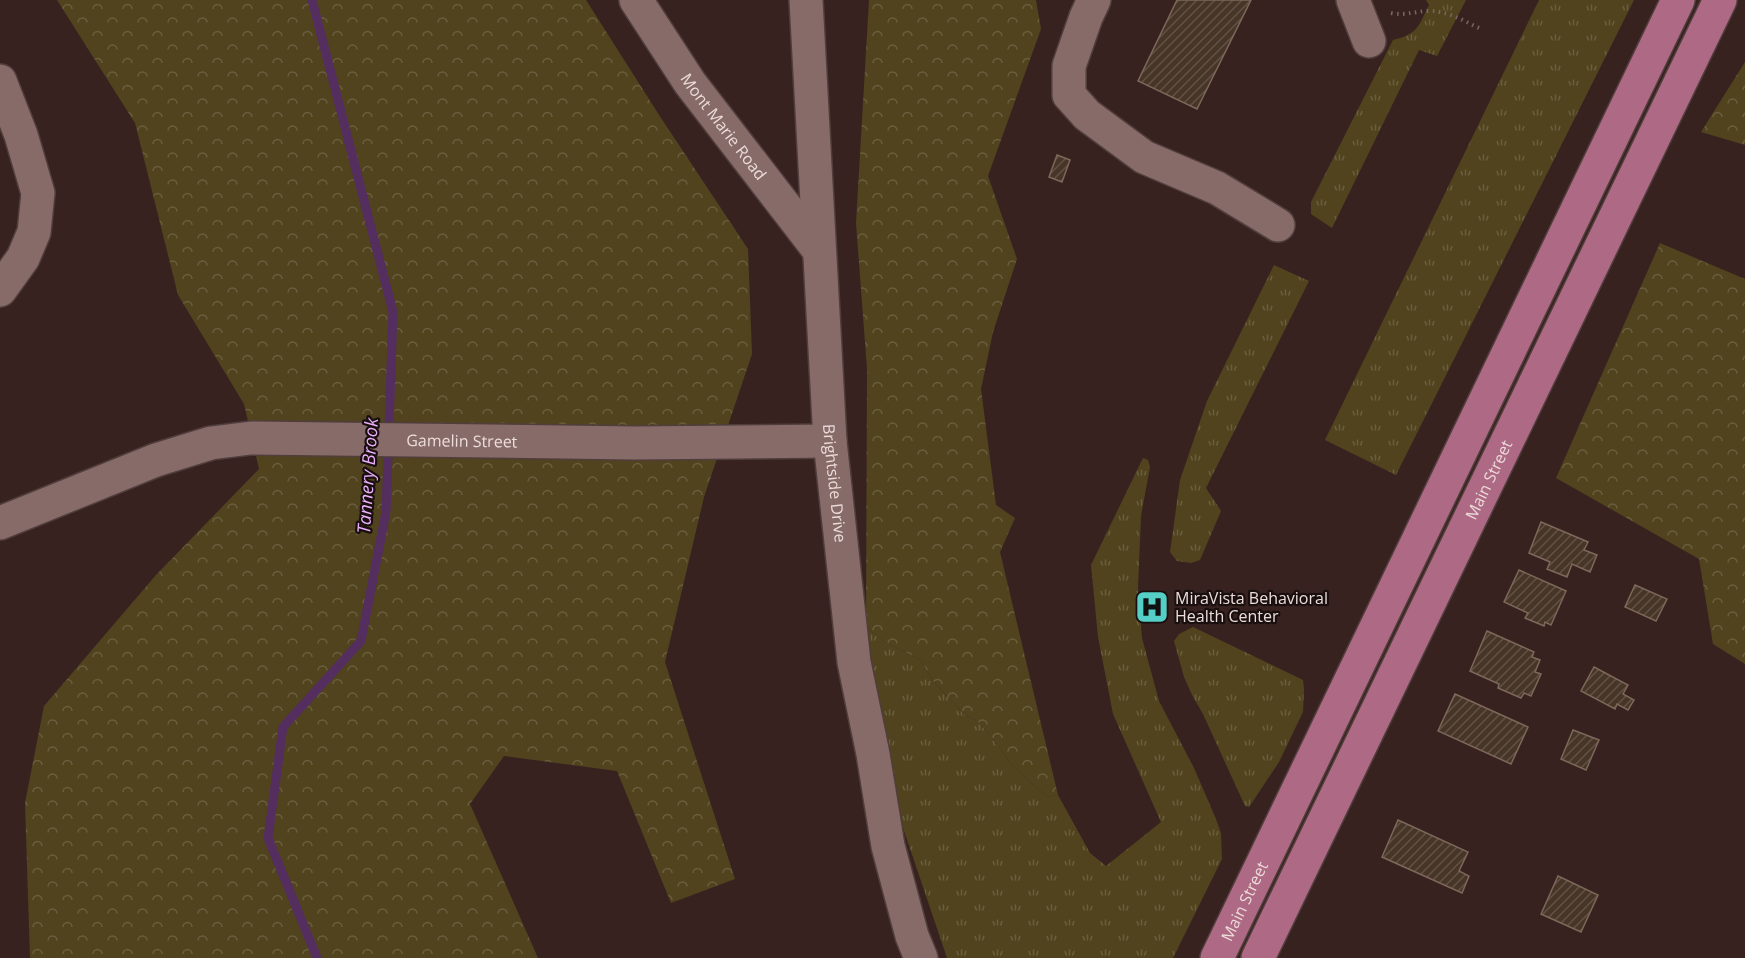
<svg xmlns="http://www.w3.org/2000/svg" width="1745" height="958" font-family="'Open Sans',sans-serif">
	<style>
		.grass { fill: url(#grass-tufts) }
		.forest { fill: url(#forest-crowns) }
		.lines { fill: none; stroke-linecap: round; stroke-linejoin: round }
		.stream { stroke: #552e60; stroke-width: 9 }
		.building { fill: url(#building-hatch); stroke: #7d685a; stroke-width: 1.5 }
		.minor-casing { stroke: #503d3c; stroke-width: 36 }
		.major-casing { stroke: #503d3c; stroke-width: 36 }
		.path { stroke: #7a6664; stroke-width: 4; stroke-dasharray: 1.5 4.5; stroke-linecap: butt }
		.minor { stroke: #866b68; stroke-width: 33 }
		.major { stroke: #ae6984; stroke-width: 33 }
		.labels { text-anchor: middle; stroke-width: 4.5; stroke-linejoin: round; paint-order: stroke }
		.street-label { font-size: 16px; fill: #ecdcda; stroke: #190f0e }
		.poi-label { font-size: 16px; fill: #ecdcda; stroke: #190f0e; text-anchor: start }
		.water-label { font-size: 18px; font-style: italic; fill: #ecb0fe; stroke: #190f0e }
	</style>
	<defs>
		<pattern id="grass-tufts" width="24" height="20" patternUnits="userSpaceOnUse" patternTransform="scale(1.5)"><rect width="24" height="20" fill="#50431e"/><path d="M3 7l-1-3M5 7V3M7 7l1-3M15 17l-1-3M17 17v-4M19 17l1-3" fill="none" stroke="#695e3e"/></pattern>
		<pattern id="forest-crowns" width="20" height="18" patternUnits="userSpaceOnUse" patternTransform="scale(1.5)"><rect width="20" height="18" fill="#50431e"/><path d="M2 6a3 3 0 1 1 6 0M12 15a3 3 0 1 1 6 0" fill="none" stroke="#695e3e"/></pattern>
		<pattern id="building-hatch" width="6" height="6" patternUnits="userSpaceOnUse" patternTransform="scale(1.5)"><rect width="6" height="6" fill="#473527"/><path d="M-1 1l2-2M0 6l6-6M5 7l2-2" fill="none" stroke="#625246"/></pattern>
	</defs>
	<rect width="100%" height="100%" fill="#382220"/>
	<!-- grass -->
	<path class="grass" d="M1426,0H1466L1437,56L1419,50L1332,228L1311,214V202L1393,40C1418,34 1418,27 1429,5Z
		M1539,0H1634L1396,475L1325,440Z
		M1274,265L1309,281L1206,488L1221,511L1200,560L1191,563L1177,561L1170,552L1180,480L1207,401Z
		M1143,458L1148,460L1150,467L1141,516L1138,589L1142,638L1159,701L1194,768L1216,819L1221,833L1222,859L1173,958H947L897,810L866,627L883,641L921,660L932,680L964,714L977,721L991,736L1012,765L1047,797L1058,795L1090,853L1106,866L1161,822L1113,714L1098,637L1091,565Z
		M1193,627L1303,680L1304,689L1303,712L1279,762L1249,807L1245,806L1203,714L1192,695L1184,677L1174,641L1179,634Z"/>
	<!-- forest -->
	<path class="forest" d="M57,0H586L661,118L748,249L752,354L704,497L665,662L735,879L671,903L617,771L504,756L470,804L538,958H30L25,803L44,706L156,575L259,469L244,404L178,295L135,123Z
		M869,0H1036L1041,29L988,176L1017,259L993,332L981,389L996,505L1015,518L1000,552L1058,795L1047,797L1012,765L991,736L977,721L964,714L932,680L921,660L883,641L866,627L867,369L856,223Z
		M1745,62V145L1701,132Z
		M1660,243L1745,279V664L1713,644L1699,559L1556,478Z"/>
	<g class="lines">
		<!-- stream -->
		<path class="stream" d="M312,0L393,312L386,512L361,641L283,727L268,838L317,958"/>
	</g>
	<!-- building -->
	<path class="building" d="M1177,0H1251L1197,109L1138,81Z
		M1057,155L1070,160L1062,182L1049,177Z
		M1541,522L1588,542L1584,550L1597,555L1590,572L1572,564L1567,577L1547,569L1550,562L1529,553Z
		M1519,570L1566,591L1551,625L1545,622L1544,626L1525,618L1528,613L1504,602Z
		M1635,585L1667,599L1656,621L1625,607Z
		M1487,631L1534,652L1532,657L1540,660L1535,672L1541,674L1531,696L1524,693L1521,698L1498,688L1499,684L1470,671Z
		M1594,667L1628,685L1623,694L1634,700L1628,710L1617,704L1615,709L1581,691Z
		M1455,694L1528,727L1511,764L1438,731Z
		M1573,730L1599,740L1586,770L1561,759Z
		M1398,820L1468,852L1459,871L1469,876L1462,893L1382,857Z
		M1558,876L1598,895L1581,932L1541,914Z"/>
	<g class="lines">
		<defs>
			<g id="minor">
				<path id="s1" d="M636,0L690,83L818,249"/>
				<path id="s2" d="M806,0L830,441L854,662L873,754L888,846L912,936L921,958"/>
				<path d="M1094,0L1086,17L1069,66V95L1087,115L1144,157L1217,188L1278,225"/>
				<path d="M1353,0L1369,41"/>
				<path d="M0,81L21,135L38,193L34,232L23,258L0,290"/>
				<path id="s3" d="M0,523L156,460L211,443L251,438L635,443L830,441"/>
			</g>
			<g id="major">
				<path id="s4" d="M1217,958L1678,0"/>
				<path id="s5" d="M1258,958L1720,0"/>
			</g>
		</defs>
		<!-- minor casing -->
		<use href="#minor" class="minor-casing"/>
		<!-- major casing -->
		<use href="#major" class="major-casing"/>
		<!-- path -->
		<path class="path" d="M1391,13C1406,16 1415,11 1429,11C1448,11 1462,20 1479,28"/>
		<!-- minor -->
		<use href="#minor" class="minor"/>
		<!-- major -->
		<use href="#major" class="major"/>
	</g>
	<!-- icons -->
	<defs>
		<symbol id="hospital-square" viewBox="-11 -11 22 22"><rect x="-9" y="-9" width="18" height="18" rx="4" fill="#55cec5" stroke="#190f0e"/><path d="M-5-5h3v3.5h4V-5h3V5h-3V1.5h-4V5h-3Z" fill="#111"/></symbol>
	</defs>
	<g fill-rule="evenodd">
		<use href="#hospital-square" x="1133" y="588" width="38" height="38"/>
	</g>
	<g class="labels">
		<!-- street labels -->
		<g class="street-label">
			<text dy="6" stroke="none"><textPath href="#s1" startOffset="154">Mont Marie Road</textPath></text>
			<text dy="6" stroke="none"><textPath href="#s3" startOffset="477">Gamelin Street</textPath></text>
			<text dy="6" stroke="none"><textPath href="#s5" startOffset="531">Main Street</textPath></text>
			<text dy="6" stroke="none"><textPath href="#s2" startOffset="484">Brightside Drive</textPath></text>
			<text dy="6" stroke="none"><textPath href="#s4" startOffset="63">Main Street</textPath></text>
		</g>
		<!-- poi labels -->
		<g class="poi-label">
			<text x="1175" y="604">MiraVista Behavioral<tspan x="1175" dy="18">Health Center</tspan></text>
		</g>
		<!-- water labels -->
		<g class="water-label">
			<text transform="translate(368 476) rotate(-86)" y="6">Tannery Brook</text>
		</g>
	</g>
</svg>
